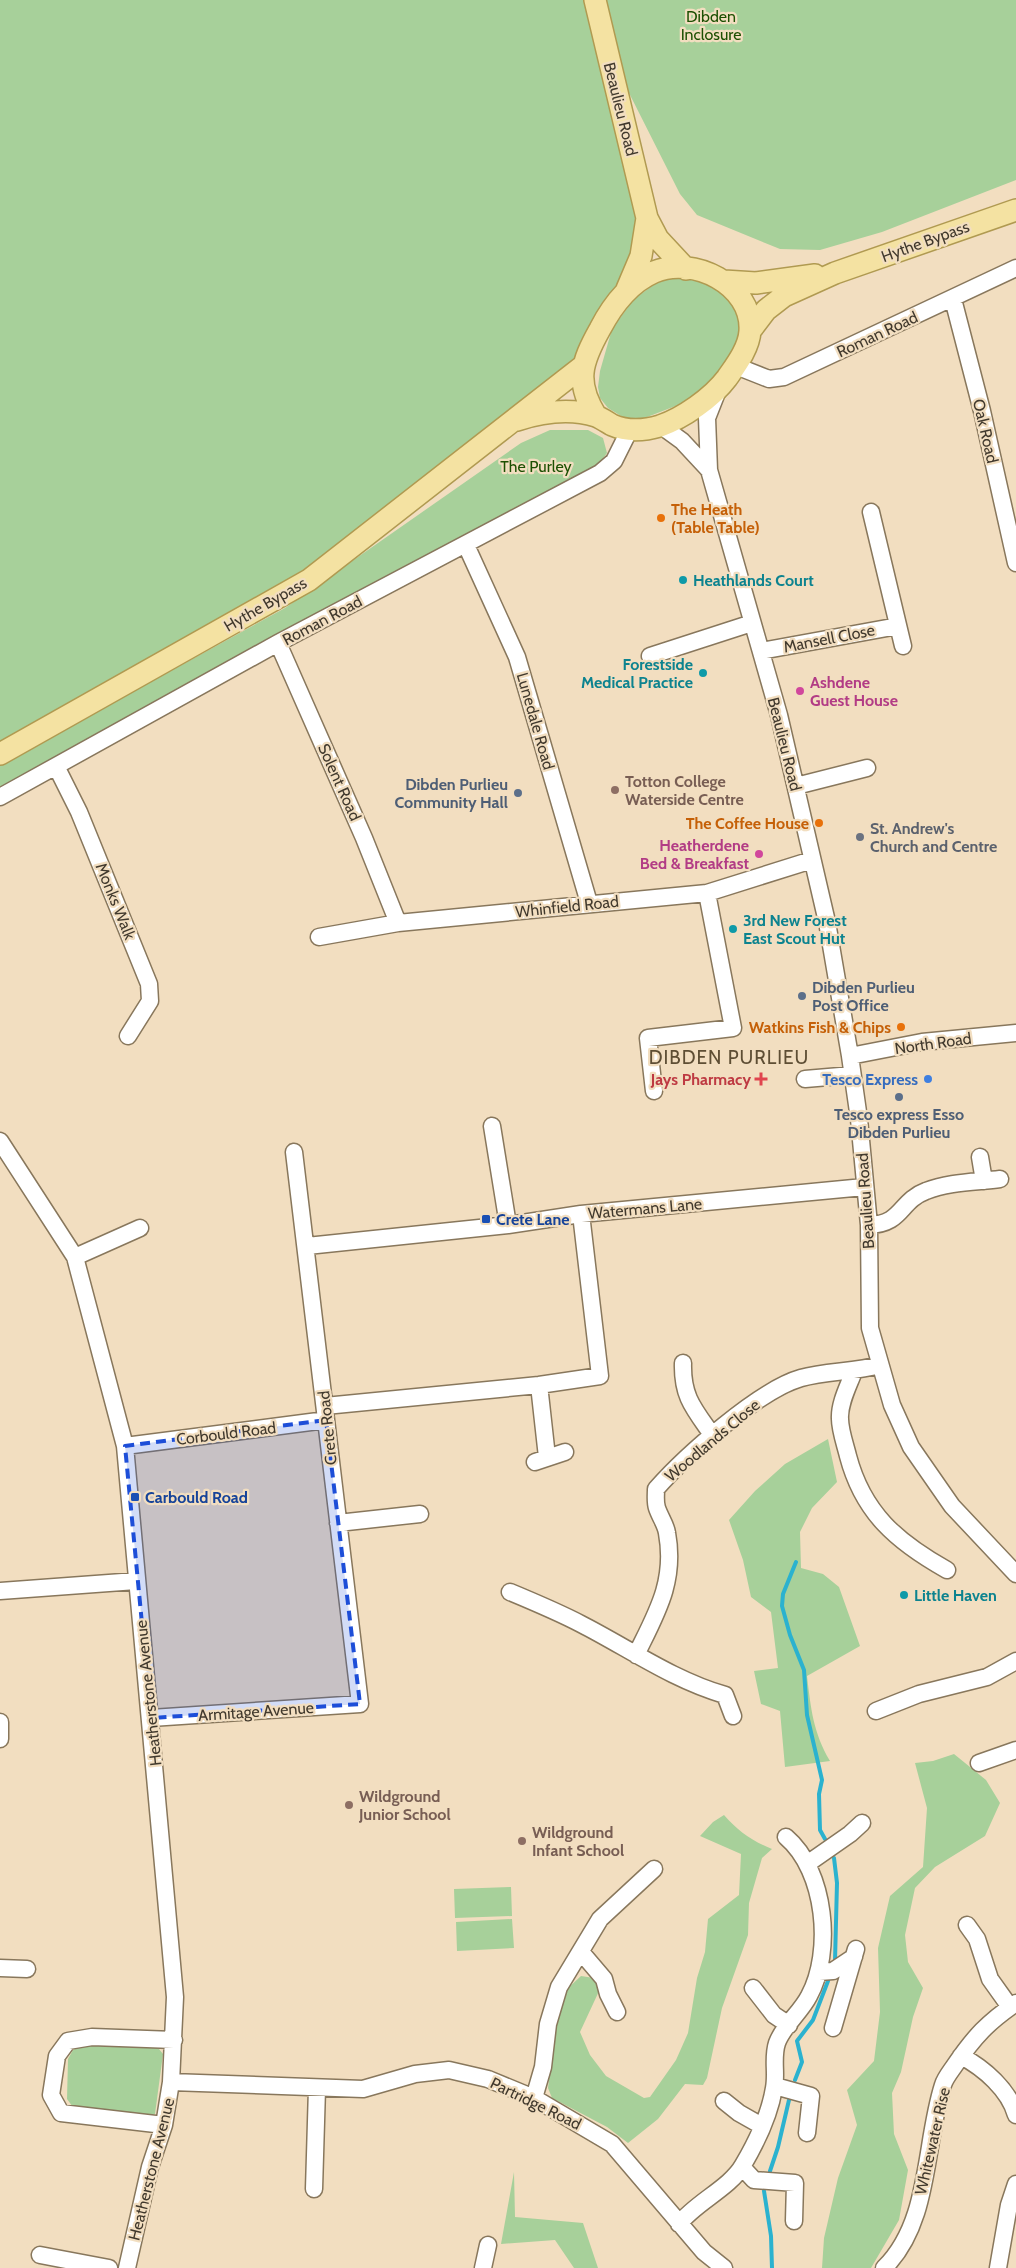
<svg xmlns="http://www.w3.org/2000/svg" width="1016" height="2268" font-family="Cabin,sans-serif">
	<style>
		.green { fill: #a7d09a }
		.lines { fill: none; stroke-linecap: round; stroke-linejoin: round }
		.stream { stroke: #2bb2cf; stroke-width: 4 }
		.minor-casing { stroke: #88775c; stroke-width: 19 }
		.major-casing { stroke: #b09a51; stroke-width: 24 }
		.minor { stroke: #fff; stroke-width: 16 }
		.major { stroke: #f4e2a2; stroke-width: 21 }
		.marked { fill: #1d4ed8; fill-opacity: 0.2; stroke: #1d4ed8; stroke-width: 4; stroke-dasharray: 10 6; stroke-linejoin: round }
		.food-dot { fill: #e8710a; stroke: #f2dec0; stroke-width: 2 }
		.culture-dot { fill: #0f9aa8; stroke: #f2dec0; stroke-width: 2 }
		.hotel-dot { fill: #d1479c; stroke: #f2dec0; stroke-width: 2 }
		.education-dot { fill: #8d6e63; stroke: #f2dec0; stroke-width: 2 }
		.service-dot { fill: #5c6f8a; stroke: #f2dec0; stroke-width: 2 }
		.worship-dot { fill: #6b7280; stroke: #f2dec0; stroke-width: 2 }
		.health-dot { fill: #e0444e; stroke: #f2dec0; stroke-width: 2 }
		.shop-dot { fill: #3f7fe0; stroke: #f2dec0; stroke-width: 2 }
		.transit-dot { fill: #1a4fb4; stroke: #f2dec0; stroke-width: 2 }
		.labels { text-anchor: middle; stroke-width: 4.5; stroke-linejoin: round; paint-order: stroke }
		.park-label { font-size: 16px; fill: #1c5002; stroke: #f2dec0 }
		.street-label { font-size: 16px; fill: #41392d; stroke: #f2dec0 }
		.food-label { font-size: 16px; font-weight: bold; fill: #c56008; stroke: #f2dec0; text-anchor: end }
		.culture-label { font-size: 16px; font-weight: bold; fill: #0d838f; stroke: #f2dec0; text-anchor: start }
		.hotel-label { font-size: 16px; font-weight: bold; fill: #b23c85; stroke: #f2dec0; text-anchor: start }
		.education-label { font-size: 16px; font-weight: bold; fill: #785e54; stroke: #f2dec0; text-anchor: start }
		.service-label { font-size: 16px; font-weight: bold; fill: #4e5e75; stroke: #f2dec0; text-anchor: end }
		.worship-label { font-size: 16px; font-weight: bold; fill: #5b616d; stroke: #f2dec0; text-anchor: start }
		.health-label { font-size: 16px; font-weight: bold; fill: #be3a42; stroke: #f2dec0; text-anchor: end }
		.shop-label { font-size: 16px; font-weight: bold; fill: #366cbe; stroke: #f2dec0; text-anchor: end }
		.transit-label { font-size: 16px; font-weight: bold; fill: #164399; stroke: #f2dec0; text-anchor: start }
		.quarter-label { font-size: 19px; letter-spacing: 1px; fill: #5e4e34; stroke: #f2dec0 }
	</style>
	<rect width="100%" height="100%" fill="#f2dec0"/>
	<!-- green -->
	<path class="green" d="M0,0H589L637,190L636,256L575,363L290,585L0,749Z
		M603,0H1016V180L882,232L820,250L780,249L697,215L680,194L625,85Z
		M679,273L714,285L724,292L740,316L739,344L714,381L691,400L642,419L632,420L621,416L608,408L600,398L598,387L600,371L612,329L634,299L666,276Z
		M550,430H588L603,438L607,453L598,465C396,570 196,677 0,793V765L285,608L521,443Z
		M828,1439L837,1482L812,1508L800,1532L801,1568L823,1574L839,1587L860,1646L807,1676C811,1709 813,1732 830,1761L785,1767L780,1711L761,1704L754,1671L778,1668L771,1612L751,1597L743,1560L729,1520L755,1491L785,1464Z
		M954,1754L986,1780L1000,1803L985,1836L935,1867L915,1888L905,1935L908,1962L923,1988L913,2017L901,2072L892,2093L894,2134L908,2170L899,2220L871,2268H822L824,2238L838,2178L857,2125L847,2090L874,2061L880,2012L878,1948L890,1896L923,1867L927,1808L915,1763L933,1761Z
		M724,1815C738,1831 752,1841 772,1849L762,1858L749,1903L748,1935L722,2008L707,2078L703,2085L685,2084L658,2119L628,2143L607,2127L552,2098L548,2088L558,2008L566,1990L581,1976L594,1978L600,1989L580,2032L590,2055L606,2076L644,2098L650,2097L676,2060L688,2033L697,1978L705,1952L708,1919L739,1895L741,1854L700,1836L713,1822Z
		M511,1887L512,1916L455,1918L454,1889Z
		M512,1919L514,1948L457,1951L456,1922Z
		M84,2045L152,2046L159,2049L163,2054L155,2114L143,2117L75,2110L67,2099L68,2059L73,2050Z
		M514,2172L515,2217L583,2223L598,2268H574L555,2240L501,2244Z"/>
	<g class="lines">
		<!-- stream -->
		<path class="stream" d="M796,1562L783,1594L782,1606L790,1635L804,1670L807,1715L822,1780L819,1794L820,1830L825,1839
			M834,1858L837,1883L835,1961
			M795,2080L802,2062L797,2041L813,2020L828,1981
			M770,2171L778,2147L789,2100
			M764,2191L771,2236L772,2268"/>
		<defs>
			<path id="minor" d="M953,299L982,411L1016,563
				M736,366L769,379L784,377L1016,268
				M718,390L707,418L709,470L779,715L827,922L850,1056L859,1119L869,1225L870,1328L892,1405L911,1447L952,1506L1016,1574
				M660,425L682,441L709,470
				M871,512L903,646
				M466,545L517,657L589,903
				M278,643L364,838L398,923
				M761,651L898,626
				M650,656L752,623
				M56,766L79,812L149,984L150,1001L128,1036
				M796,786L867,768
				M0,797L278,643L600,473L614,461L629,431
				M319,937L398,923L707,893L812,860
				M850,1056L922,1042L1016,1033
				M805,1079L852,1075
				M654,1091L648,1038L733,1028L707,893
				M492,1126L508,1225
				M0,1141L75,1257L125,1446L175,1997L171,2082L164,2125L150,2167L127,2268
				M980,1157L984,1181
				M869,1225C903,1224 899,1201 926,1191C948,1182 976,1182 1000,1179
				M307,1246L508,1225L581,1214L864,1187
				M75,1257L140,1228
				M683,1363C682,1397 694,1409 713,1436
				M854,1371C849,1385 839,1403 840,1419C840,1430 845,1444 848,1456C863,1513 897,1542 947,1570
				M539,1385L547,1457
				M325,1406L539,1385L600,1376L581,1214
				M125,1446L326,1420
				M535,1462L565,1452
				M338,1523L420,1514
				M0,1591L136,1581
				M510,1592C534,1602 558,1612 581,1624C628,1648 673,1680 725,1695L733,1716
				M636,1655C656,1614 676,1582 667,1533C666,1525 660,1517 657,1508C655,1502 656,1495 656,1489C685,1456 759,1390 801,1378C826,1371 854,1372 880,1365
				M876,1711L919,1694L987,1677L1016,1661
				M151,1718L360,1704L294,1152
				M0,1739V1722
				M979,1763L1016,1750
				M807,1864L850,1834L862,1823
				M967,1925L977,1939L990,1979L1010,2007
				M581,1952L604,1979L608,1994L617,2012
				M0,1968L27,1969
				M819,1972L833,1971L854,1957
				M753,1988L774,2015L789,2025
				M833,2028L856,1949
				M961,2056C984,2068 1009,2090 1016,2115
				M171,2082L363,2089L415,2074L449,2070L488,2079L534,2098L612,2144L704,2252L724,2268
				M775,2086L811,2096L807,2133
				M534,2098L543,2067L548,2024L559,1987L600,1919L654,1869
				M724,2101L739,2113L762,2126
				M164,2125L61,2113L51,2095L57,2056L68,2041L92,2037L174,2040
				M742,2167L754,2180L795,2183L794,2221
				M314,2189L317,2088
				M679,2224C696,2202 730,2188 743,2165C756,2143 770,2113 774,2088C777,2073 772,2058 777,2043C783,2026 801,2012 809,1996C833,1952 826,1871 786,1837
				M40,2255L109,2268
				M483,2268L488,2245
				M884,2268C931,2222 924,2144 943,2085C945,2078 951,2071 955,2065C974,2037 988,2022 1016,2003
				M998,2268L1009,2205L1016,2184"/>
			<path id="major" d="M595,0L647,218L658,239L686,269
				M724,281L756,283L815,275
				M627,289L641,256L647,218
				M750,331L766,310L784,296L835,273L1016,210
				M517,420C542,412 570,408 596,416C601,418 607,422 612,425C628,432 643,431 660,426C683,418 712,398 727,378C736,365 749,348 750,331C753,285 693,255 654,272C629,283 612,306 600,329C581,363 575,382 596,416
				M0,754L309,580L583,366"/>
		</defs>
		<!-- minor casing -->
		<use href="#minor" class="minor-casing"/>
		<!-- major casing -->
		<use href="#major" class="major-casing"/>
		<!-- minor -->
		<use href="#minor" class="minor"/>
		<!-- major -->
		<use href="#major" class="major"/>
	</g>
	<!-- marked area -->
	<path class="marked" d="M326,1420L360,1704L151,1718L125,1446Z"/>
	<!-- markers -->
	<g class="food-dot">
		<circle cx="661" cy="518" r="5"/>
		<circle cx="819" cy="823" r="5"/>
		<circle cx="901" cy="1027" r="5"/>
	</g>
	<g class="culture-dot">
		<circle cx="683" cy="580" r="5"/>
		<circle cx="703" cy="673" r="5"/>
		<circle cx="733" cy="929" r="5"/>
		<circle cx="904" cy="1595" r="5"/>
	</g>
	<g class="hotel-dot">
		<circle cx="800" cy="691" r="5"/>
		<circle cx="759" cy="854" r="5"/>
	</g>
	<g class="education-dot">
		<circle cx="615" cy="790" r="5"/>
		<circle cx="349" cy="1805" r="5"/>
		<circle cx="522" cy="1841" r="5"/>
	</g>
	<g class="service-dot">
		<circle cx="518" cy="793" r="5"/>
		<circle cx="802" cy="996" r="5"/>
		<circle cx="899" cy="1097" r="5"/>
	</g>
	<circle class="worship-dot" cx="860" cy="837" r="5"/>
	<path class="health-dot" d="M758.5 1071.5h5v5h5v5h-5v5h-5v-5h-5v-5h5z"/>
	<circle class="shop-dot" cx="928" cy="1079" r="5"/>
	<g class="transit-dot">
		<rect x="481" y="1214" width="10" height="10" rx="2.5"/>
		<rect x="130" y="1492" width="10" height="10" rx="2.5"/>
	</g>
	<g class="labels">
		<!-- park labels -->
		<g class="park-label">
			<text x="711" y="22">Dibden<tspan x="711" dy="18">Inclosure</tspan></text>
			<text x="536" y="472">The Purley</text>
		</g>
		<!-- street labels -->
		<g class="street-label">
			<text transform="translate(621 109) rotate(76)" y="6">Beaulieu Road</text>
			<text transform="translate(925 241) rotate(-20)" y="6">Hythe Bypass</text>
			<text transform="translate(877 334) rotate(-25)" y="6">Roman Road</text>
			<text transform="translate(986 431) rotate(77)" y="6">Oak Road</text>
			<text transform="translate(265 604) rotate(-30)" y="6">Hythe Bypass</text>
			<text transform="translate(322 620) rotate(-28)" y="6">Roman Road</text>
			<text transform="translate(829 638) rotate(-11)" y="6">Mansell Close</text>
			<text transform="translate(536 721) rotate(74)" y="6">Lunedale Road</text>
			<text transform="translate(785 744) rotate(76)" y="6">Beaulieu Road</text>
			<text transform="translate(340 782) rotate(66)" y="6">Solent Road</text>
			<text transform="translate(116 901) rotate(68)" y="6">Monks Walk</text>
			<text transform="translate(567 906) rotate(-6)" y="6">Whinfield Road</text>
			<text transform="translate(933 1043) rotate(-8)" y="6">North Road</text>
			<text transform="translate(865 1201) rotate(-94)" y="6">Beaulieu Road</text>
			<text transform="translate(645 1208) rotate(-5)" y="6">Watermans Lane</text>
			<text transform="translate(327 1428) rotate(-96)" y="6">Crete Road</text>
			<text transform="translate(226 1433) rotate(-7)" y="6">Corbould Road</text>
			<text transform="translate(712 1440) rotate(-40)" y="6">Woodlands Close</text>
			<text transform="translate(148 1693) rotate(-96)" y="6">Heatherstone Avenue</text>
			<text transform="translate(256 1711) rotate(-4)" y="6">Armitage Avenue</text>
			<text transform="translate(536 2103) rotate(26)" y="6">Partridge Road</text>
			<text transform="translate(932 2141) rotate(-77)" y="6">Whitewater Rise</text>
			<text transform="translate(151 2169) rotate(-76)" y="6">Heatherstone Avenue</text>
		</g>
		<!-- food labels -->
		<g class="food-label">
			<text x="671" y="515" text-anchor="start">The Heath<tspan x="671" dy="18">(Table Table)</tspan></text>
			<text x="809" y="829">The Coffee House</text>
			<text x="891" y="1033">Watkins Fish &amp; Chips</text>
		</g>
		<!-- culture labels -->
		<g class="culture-label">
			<text x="693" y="586">Heathlands Court</text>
			<text x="693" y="670" text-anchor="end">Forestside<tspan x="693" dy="18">Medical Practice</tspan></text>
			<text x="743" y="926">3rd New Forest<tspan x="743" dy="18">East Scout Hut</tspan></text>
			<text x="914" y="1601">Little Haven</text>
		</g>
		<!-- hotel labels -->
		<g class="hotel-label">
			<text x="810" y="688">Ashdene<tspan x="810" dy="18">Guest House</tspan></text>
			<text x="749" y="851" text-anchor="end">Heatherdene<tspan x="749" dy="18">Bed &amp; Breakfast</tspan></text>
		</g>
		<!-- education labels -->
		<g class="education-label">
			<text x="625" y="787">Totton College<tspan x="625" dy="18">Waterside Centre</tspan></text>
			<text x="359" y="1802">Wildground<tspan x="359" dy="18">Junior School</tspan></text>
			<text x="532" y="1838">Wildground<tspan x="532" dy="18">Infant School</tspan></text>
		</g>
		<!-- service labels -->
		<g class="service-label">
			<text x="508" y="790">Dibden Purlieu<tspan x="508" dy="18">Community Hall</tspan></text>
			<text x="812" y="993" text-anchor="start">Dibden Purlieu<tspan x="812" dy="18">Post Office</tspan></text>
			<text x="899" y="1120" text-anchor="middle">Tesco express Esso<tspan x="899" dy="18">Dibden Purlieu</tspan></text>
		</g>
		<!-- worship labels -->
		<g class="worship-label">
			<text x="870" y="834">St. Andrew's<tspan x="870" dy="18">Church and Centre</tspan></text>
		</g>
		<!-- health labels -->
		<g class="health-label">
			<text x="751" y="1085">Jays Pharmacy</text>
		</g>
		<!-- shop labels -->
		<g class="shop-label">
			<text x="918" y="1085">Tesco Express</text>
		</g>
		<!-- transit labels -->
		<g class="transit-label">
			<text x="496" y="1225">Crete Lane</text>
			<text x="145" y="1503">Carbould Road</text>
		</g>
		<!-- quarter labels -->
		<g class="quarter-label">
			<text x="729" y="1064">DIBDEN PURLIEU</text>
		</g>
	</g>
</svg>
